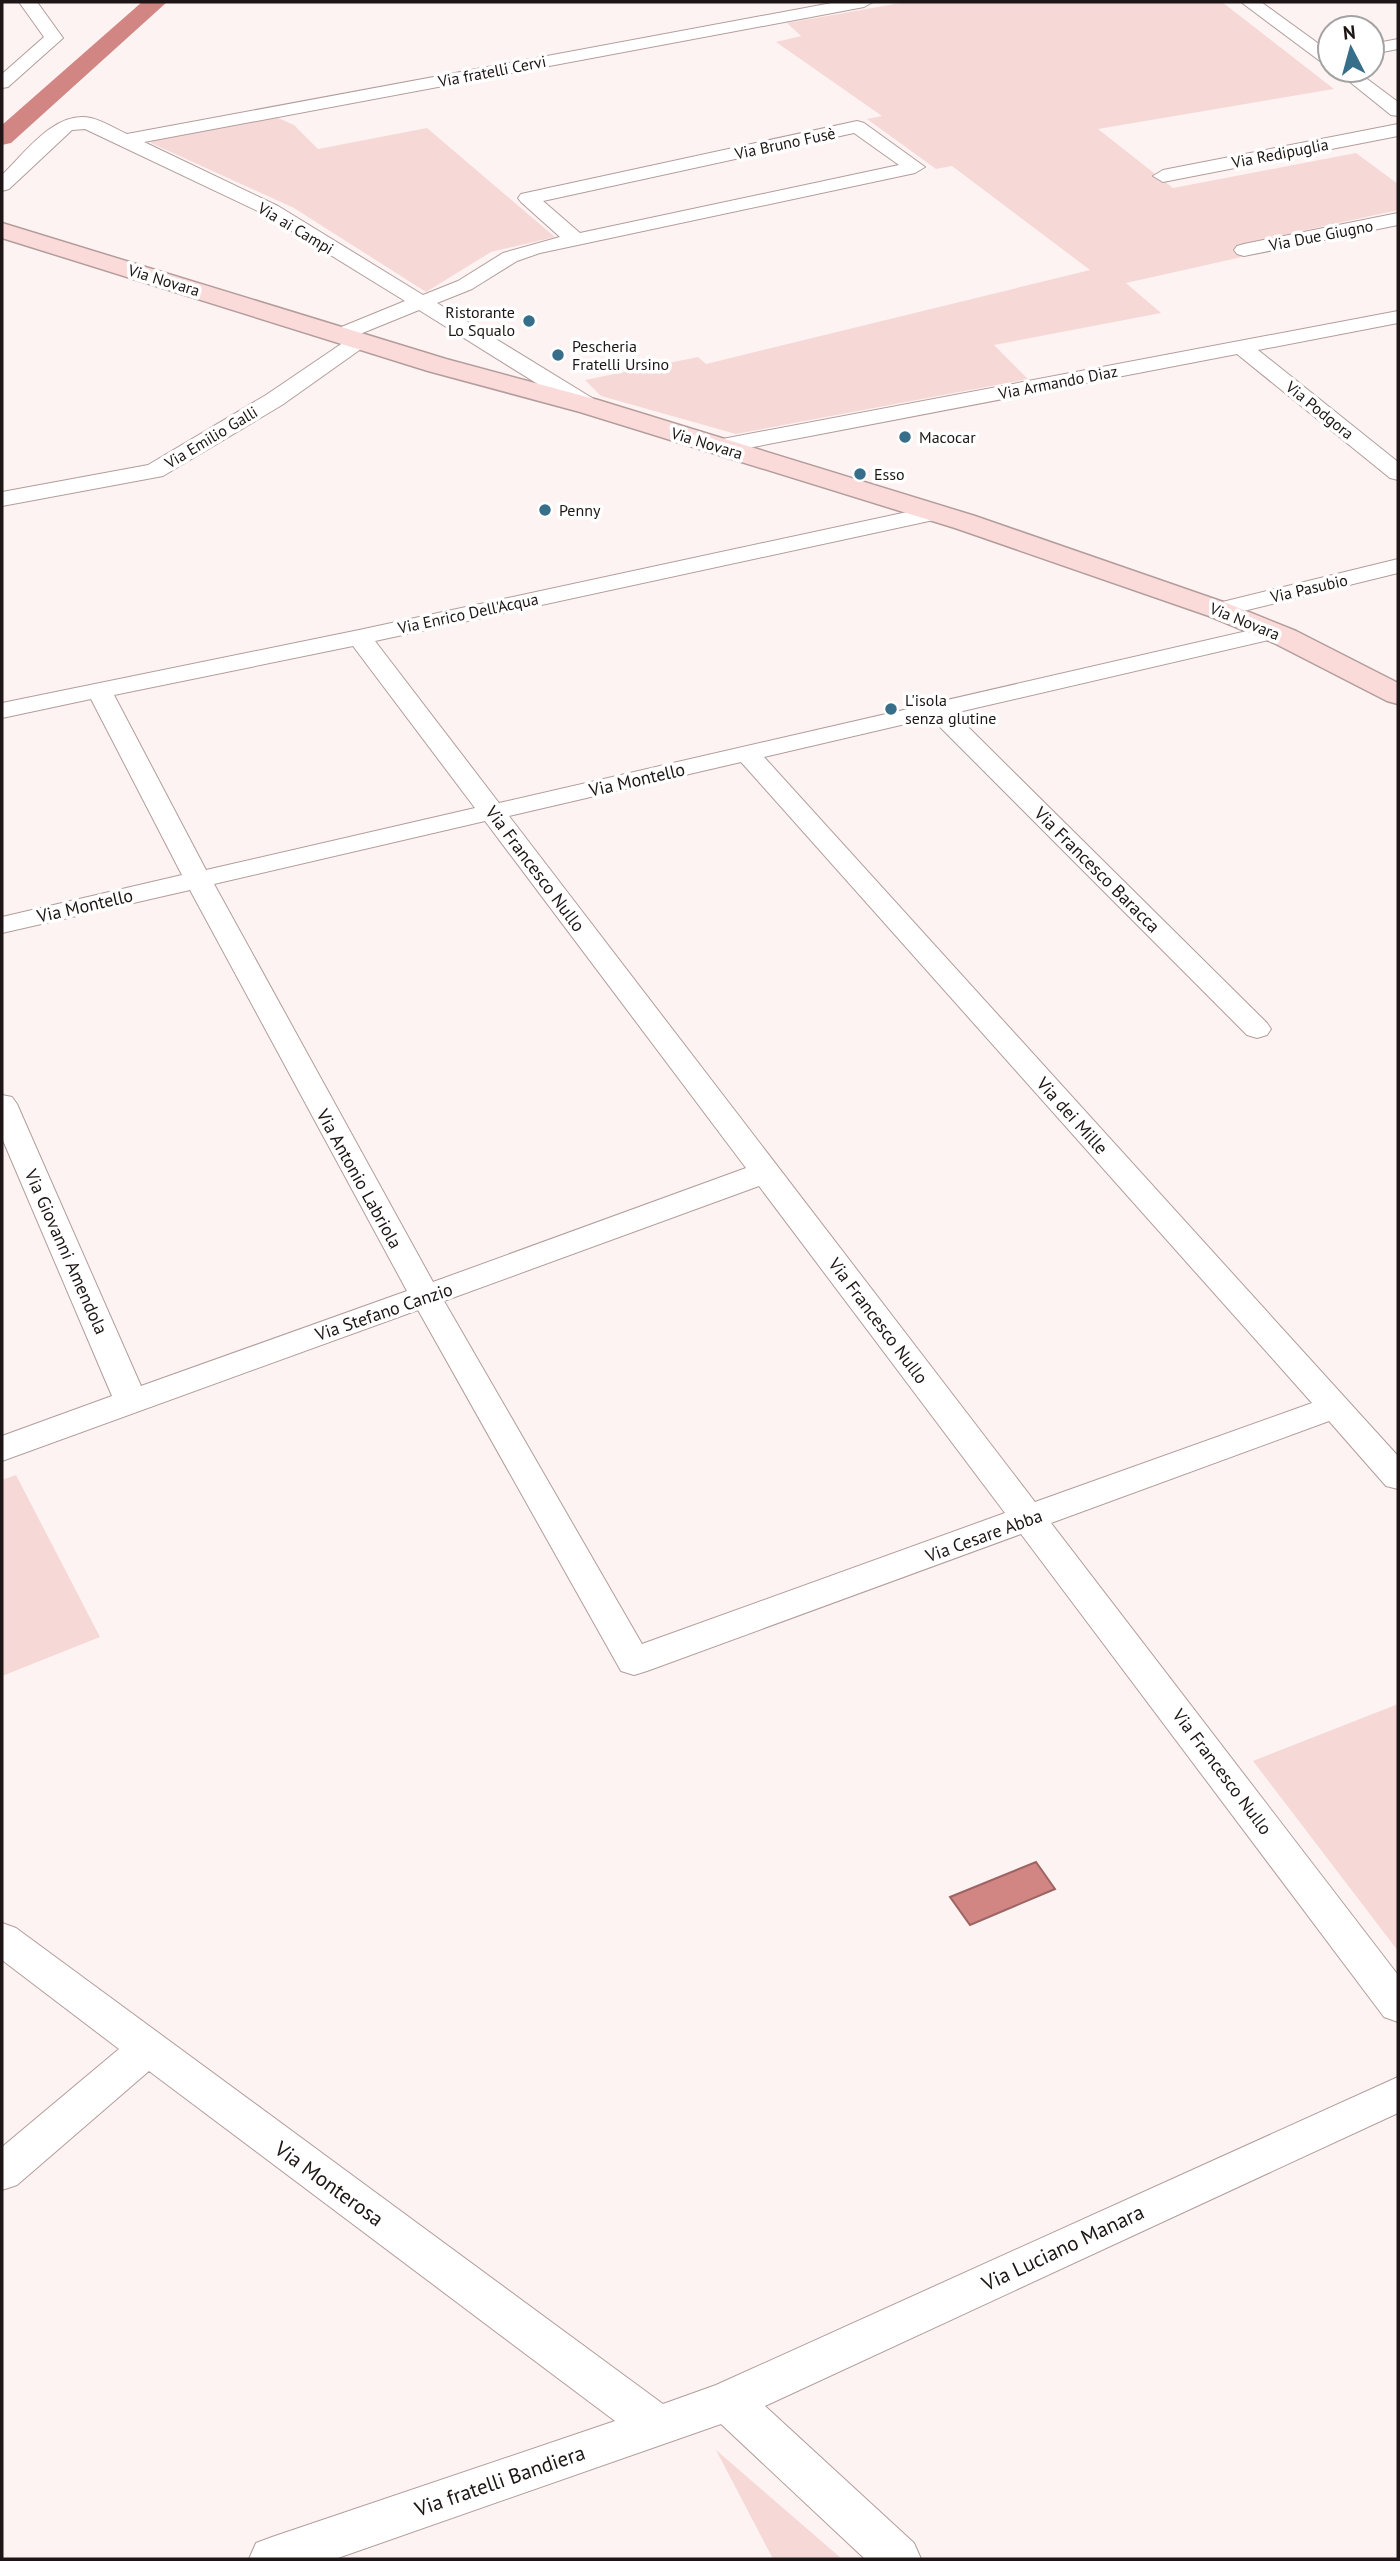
<svg xmlns="http://www.w3.org/2000/svg" width="1400" height="2561" font-family="'PT Sans',sans-serif">
	<style>
		.green { fill: #f6d9d7 }
		.water { fill: #d28683; stroke: #9c6462; stroke-width: 2 }
		.lines { fill: none; stroke-linecap: round; stroke-linejoin: round }
		.canal { fill: #d28683; fill-rule: evenodd }
		.street-casing { stroke: #b39d9c; stroke-width: 2 }
		.secondary-casing { stroke: #b39d9c; stroke-width: 3 }
		.street { fill: #fff; fill-rule: evenodd }
		.secondary { fill: #fbdbda; fill-rule: evenodd }
		.poi-dot { fill: #376e89; stroke: #fff; stroke-width: 2.5 }
		.labels { text-anchor: middle; stroke-width: 7; stroke-linejoin: round; paint-order: stroke }
		.far-street-label { font-size: 16px; fill: #1e1616; stroke: #fff }
		.far-poi-label { font-size: 16px; fill: #1e1616; stroke: #fff; text-anchor: start }
		.street-label { font-size: 18px; fill: #1e1616; stroke: #fff }
		.near-street-label { font-size: 21px; fill: #1e1616; stroke: #fff }
	</style>
	<rect width="100%" height="100%" fill="#fdf3f2"/>
	<!-- green -->
	<path class="green" d="M906,2H1222L1334,89L1098,129L1173,188L1356,153L1398,184V210L1238,245L1251,255L1126,283L1161,313L994,345L1028,379L736,434L601,396L585,380L698,357L706,364L1090,270L952,166L936,169L867,119L882,116L776,42L801,36L787,23Z
		M276,117L294,125L318,149L427,128L555,237L491,252L426,292L294,208L151,143L152,140Z
		M16,1475L100,1637L2,1676V1480Z
		M1398,1704V1951L1253,1761Z
		M716,2450L842,2559H773Z"/>
	<!-- water -->
	<path class="water" d="M1036,1862L1055,1889L970,1925L950,1897Z"/>
	<g class="lines">
		<!-- canal -->
		<path class="canal" d="M142,2H167L11,143L2,145V125Z"/>
		<defs>
			<path id="street" d="M19,2H37L63,38L8,87L2,88V74L44,37Z
				M837,2H873L864,7L144,142L278,206L423,295L458,281L503,253L560,237L521,202L518,198L521,194L857,121L864,123L925,167L915,173L540,253L517,261L472,289L437,303L597,401L600,406L597,411H581L419,310L360,334L368,336L372,340L368,344L282,405L163,476L2,506V492L148,465L266,395L350,338L341,340L334,338L330,334L334,330L405,301L264,214L85,129L72,130L9,189L2,191V175C25,153 55,110 91,118C103,121 116,129 127,134ZM854,133L899,165L580,233L543,201Z
				M1241,2H1261L1330,52V65L1324,64Z
				M1398,39V49L1372,54V44Z
				M1335,70H1355L1398,102V116L1391,115Z
				M1398,124V136L1163,182L1153,176L1163,170Z
				M1398,213V225L1244,256L1237,254L1234,250L1237,246L1244,244Z
				M1398,311V323L1258,350L1398,462V480L1390,478L1237,354L717,454L709,452L706,447L709,442L717,440Z
				M935,506L943,508L946,513L943,518L375,641L499,803L1273,625L1282,627L1285,632L1282,637L954,713L1267,1023L1271,1029L1267,1035L1257,1038L1247,1035L931,718L764,757L1398,1456V1489L1386,1486L1329,1421L1051,1523L1398,1975V2022L1384,2017L1021,1534L647,1671L634,1675L621,1671L418,1310L2,1461V1436L112,1396L2,1138V1095L12,1097L17,1104L141,1386L407,1291L190,890L2,933V917L182,875L91,699L2,718V703L359,630ZM353,646L475,808L206,870L114,695ZM741,762L1312,1403L1035,1502L509,816ZM485,821L746,1168L433,1282L214,884ZM759,1186L1005,1513L642,1644L444,1301Z
				M1398,559V573L1219,617L1210,615L1207,610L1210,605Z
				M2,1923L16,1928L663,2404L716,2385L1398,2077V2113L765,2406L914,2543L921,2559H865L721,2424L335,2559H249L256,2543L272,2537L615,2421L149,2071L17,2185L2,2190V2147L119,2049L2,1960Z"/>
			<path id="secondary" d="M2,223L446,359L598,400L975,516L1229,604L1296,631L1398,683V704L1387,701L1274,643L1209,616L955,528L580,412L428,371L2,238Z"/>
		</defs>
		<!-- street casing -->
		<use href="#street" class="street-casing"/>
		<!-- secondary casing -->
		<use href="#secondary" class="secondary-casing"/>
		<!-- street -->
		<use href="#street" class="street"/>
		<!-- secondary -->
		<use href="#secondary" class="secondary"/>
	</g>
	<!-- markers -->
	<g class="poi-dot">
		<circle cx="529" cy="321" r="7"/>
		<circle cx="558" cy="355" r="7"/>
		<circle cx="905" cy="437" r="7"/>
		<circle cx="860" cy="474" r="7"/>
		<circle cx="545" cy="510" r="7"/>
		<circle cx="891" cy="709" r="7"/>
	</g>
	<g class="labels">
		<!-- far-street labels -->
		<g class="far-street-label">
			<text transform="translate(492 71) rotate(-11)" y="6">Via fratelli Cervi</text>
			<text transform="translate(785 143) rotate(-12)" y="6">Via Bruno Fusè</text>
			<text transform="translate(1280 153) rotate(-11)" y="6">Via Redipuglia</text>
			<text transform="translate(296 228) rotate(31)" y="6">Via ai Campi</text>
			<text transform="translate(1321 235) rotate(-11)" y="6">Via Due Giugno</text>
			<text transform="translate(164 280) rotate(17)" y="6">Via Novara</text>
			<text transform="translate(1058 382) rotate(-11)" y="6">Via Armando Diaz</text>
			<text transform="translate(1320 410) rotate(39)" y="6">Via Podgora</text>
			<text transform="translate(211 437) rotate(-31)" y="6">Via Emilio Galli</text>
			<text transform="translate(707 443) rotate(17)" y="6">Via Novara</text>
			<text transform="translate(1309 588) rotate(-13)" y="6">Via Pasubio</text>
			<text transform="translate(468 613) rotate(-12)" y="6">Via Enrico Dell'Acqua</text>
			<text transform="translate(1245 621) rotate(22)" y="6">Via Novara</text>
		</g>
		<!-- far-poi labels -->
		<g class="far-poi-label">
			<text x="515" y="318" text-anchor="end">Ristorante<tspan x="515" dy="18">Lo Squalo</tspan></text>
			<text x="572" y="352">Pescheria<tspan x="572" dy="18">Fratelli Ursino</tspan></text>
			<text x="919" y="443">Macocar</text>
			<text x="874" y="480">Esso</text>
			<text x="559" y="516">Penny</text>
			<text x="905" y="706">L'isola<tspan x="905" dy="18">senza glutine</tspan></text>
		</g>
		<!-- street labels -->
		<g class="street-label">
			<text transform="translate(637 780) rotate(-13)" y="6">Via Montello</text>
			<text transform="translate(535 869) rotate(53)" y="6">Via Francesco Nullo</text>
			<text transform="translate(1097 870) rotate(45)" y="6">Via Francesco Baracca</text>
			<text transform="translate(85 906) rotate(-13)" y="6">Via Montello</text>
			<text transform="translate(1072 1116) rotate(48)" y="6">Via dei Mille</text>
			<text transform="translate(359 1179) rotate(61)" y="6">Via Antonio Labriola</text>
			<text transform="translate(66 1252) rotate(66)" y="6">Via Giovanni Amendola</text>
			<text transform="translate(384 1312) rotate(-19)" y="6">Via Stefano Canzio</text>
			<text transform="translate(878 1321) rotate(53)" y="6">Via Francesco Nullo</text>
			<text transform="translate(984 1536) rotate(-20)" y="6">Via Cesare Abba</text>
			<text transform="translate(1222 1772) rotate(53)" y="6">Via Francesco Nullo</text>
		</g>
		<!-- near-street labels -->
		<g class="near-street-label">
			<text transform="translate(329 2184) rotate(36)" y="7">Via Monterosa</text>
			<text transform="translate(1063 2248) rotate(-25)" y="7">Via Luciano Manara</text>
			<text transform="translate(500 2481) rotate(-19)" y="7">Via fratelli Bandiera</text>
		</g>
	</g>
	<!-- border -->
	<rect width="1400" height="2561" fill="none" stroke="#1e1616" stroke-width="7"/>
	<!-- north arrow -->
	<g transform="translate(1351 49) rotate(354)"><circle r="33" fill="#ffffff" stroke="#a5a2a2" stroke-width="2"/>
	<path d="M0-5L12 26L0 18L-12 26Z" fill="#376e89"/>
	<text y="-10" font-size="19" font-weight="bold" text-anchor="middle" fill="#1e1616">N</text>
	</g>
</svg>
